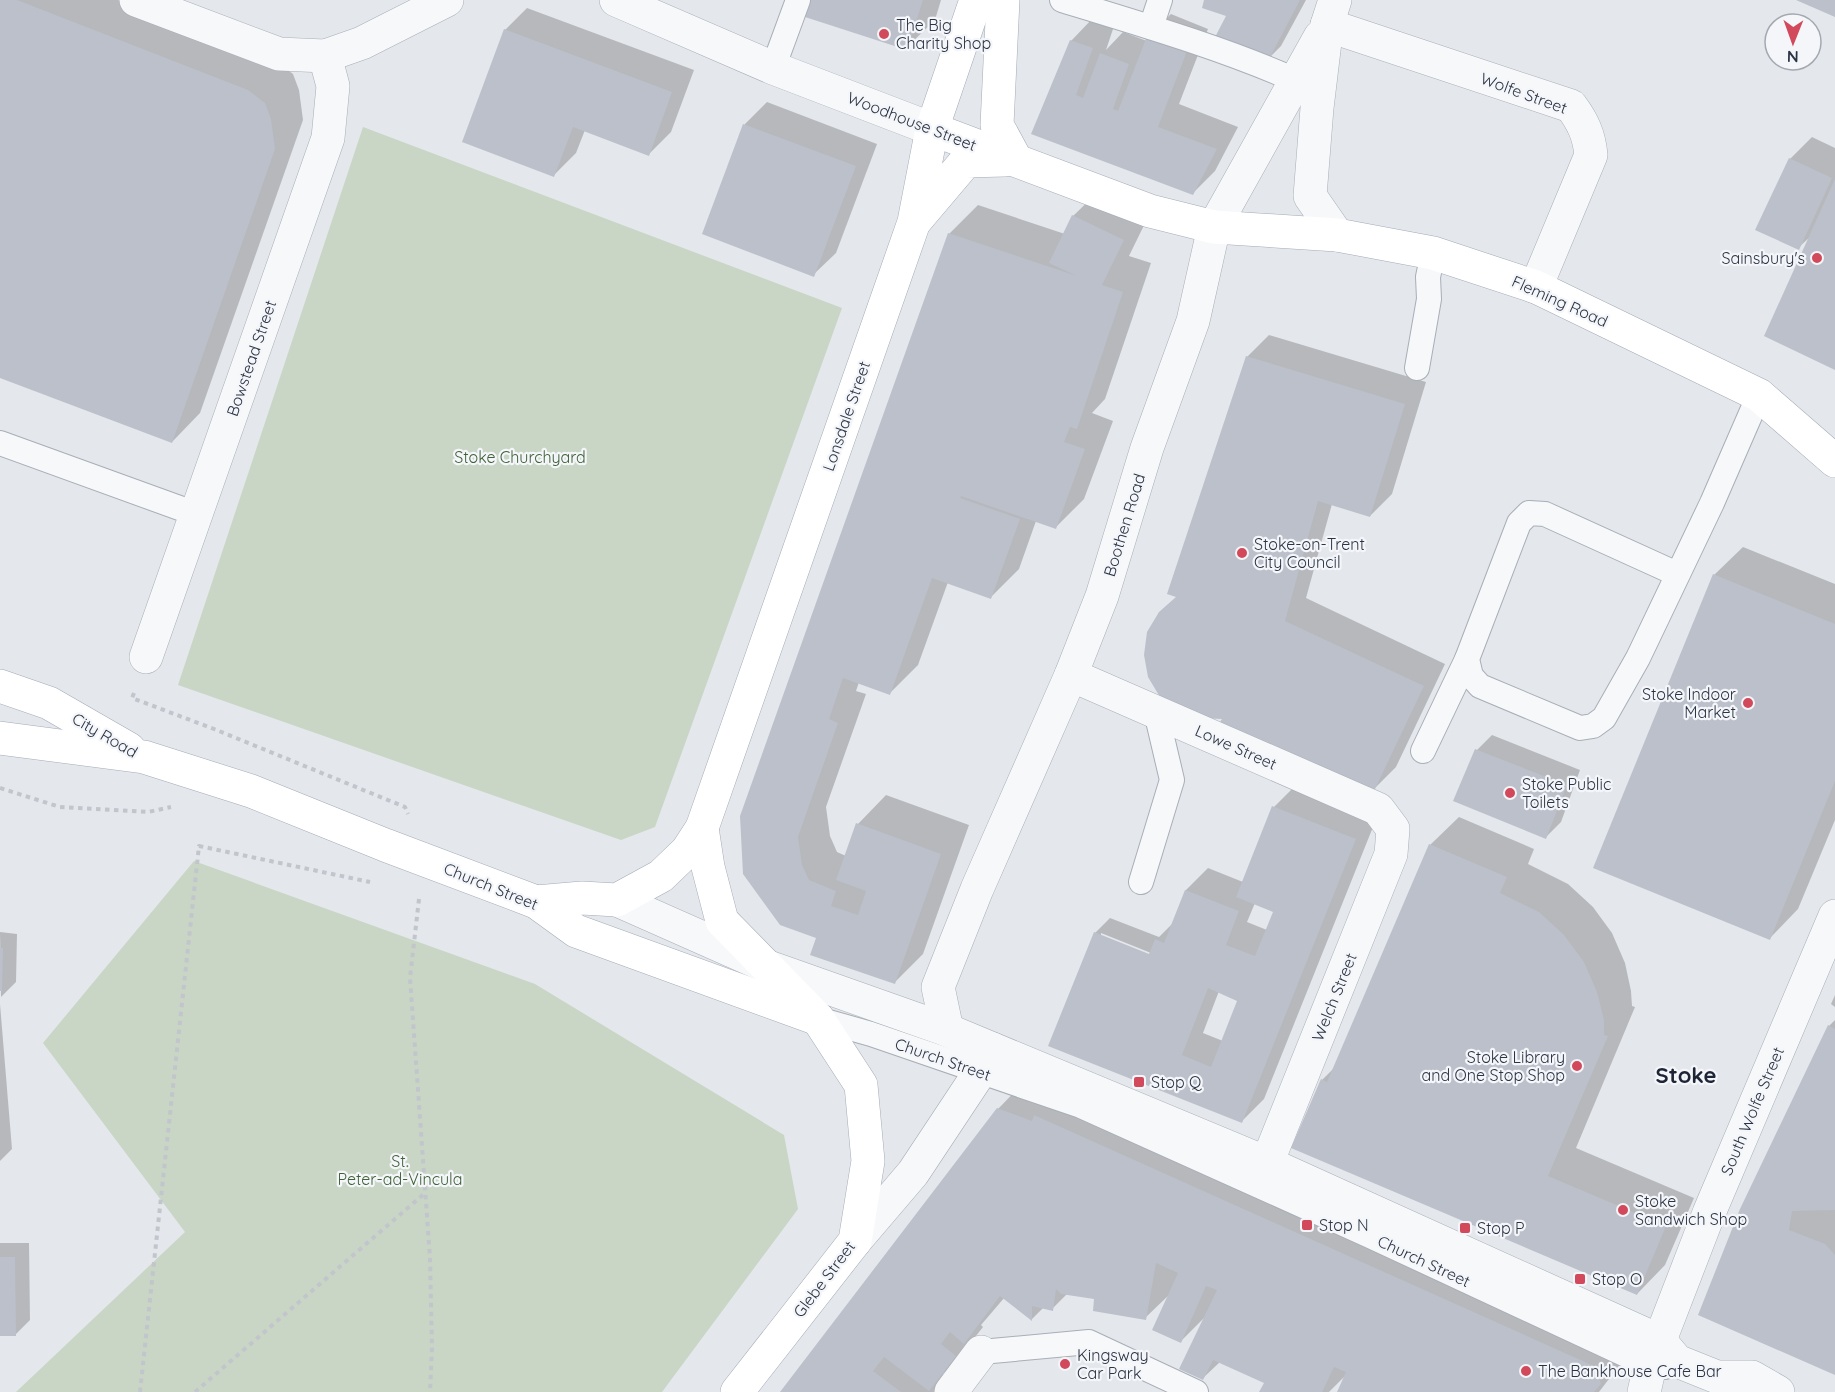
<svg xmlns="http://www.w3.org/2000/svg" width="1835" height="1392" font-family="Quicksand,sans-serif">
<rect width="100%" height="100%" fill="#e4e7ec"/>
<!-- green -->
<g fill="#c9d6c5">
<polygon points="363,127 842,308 655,827 621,840 178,685"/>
<polygon points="194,861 535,984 784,1135 798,1209 662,1392 16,1392 185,1232 43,1043"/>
</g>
<!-- shadow -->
<g fill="#0003" fill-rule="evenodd">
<polygon points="0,0 118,0 277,62 293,74 299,90 303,120 200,413 172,442 0,376"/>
<polygon points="812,0 941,0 935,20 906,48"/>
<polygon points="1206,0 1306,0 1281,46 1266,61 1228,15"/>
<polygon points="527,8 694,70 671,132 649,154 585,130 576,153 554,175 505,30"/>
<polygon points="1171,14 1208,29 1179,104 1238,127 1215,171 1193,193 1033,133 1071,41 1093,18 1114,26 1106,50 1123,32 1147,41 1148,36"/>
<polygon points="767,102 877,144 836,253 813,275 704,234 745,124"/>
<polygon points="1812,137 1835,148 1835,368 1811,236 1798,248 1790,159"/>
<polygon points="1102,188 1151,211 1129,256 1151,263 1105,399 1092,413 1113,421 1084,499 1056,527 1036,521 1019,569 991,597 948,582 918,665 890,693 859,682 856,691 866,694 826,807 830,836 837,852 846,856 858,824 886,795 969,825 923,954 894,983 818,937 744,874 949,234 978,205 1065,234 1073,216"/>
<polygon points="1269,335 1426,382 1392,494 1370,516 1332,504 1306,598 1445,664 1396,767 1374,789 1224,717 1178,596 1247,357"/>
<polygon points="1743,547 1835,584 1835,820 1798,909 1770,938 1714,575"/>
<polygon points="1492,735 1580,770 1561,822 1546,837 1477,750"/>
<path d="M1296,785L1377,817L1264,1099L1242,1121L1050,1045L1095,933L1110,918L1159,937L1173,923L1186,890L1208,868L1243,882L1274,807ZM1255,903L1275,911L1267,930L1247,922ZM1101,933L1156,955L1155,958L1101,936ZM1219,991L1239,1000L1223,1041L1203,1033Z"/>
<polygon points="1459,817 1534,849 1528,864 1568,884 1593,907 1612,933 1625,963 1631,991 1632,1006 1635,1007 1576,1148 1694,1198 1665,1265 1637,1294 1322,1080 1336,1066 1430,845"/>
<polygon points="0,932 17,934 16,982 1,997"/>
<polygon points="1835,995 1835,1007 1831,1004"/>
<polygon points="0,1004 12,1149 0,1161"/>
<polygon points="1835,1020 1835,1373 1741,1210 1829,1026"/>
<polygon points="1026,1080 1628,1354 1599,1392 1339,1392 1347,1374 1329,1392 1261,1392 1266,1382 1220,1362 1203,1378 1205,1317 1180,1342 1170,1294 1145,1318 1096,1298 1068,1293 1052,1309 1044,1307 1032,1319 1005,1297 981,1325 983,1327 957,1360 943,1374 947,1377 935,1392 781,1392 998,1109"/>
<polygon points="0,1243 29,1243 30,1320 15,1335 0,1335"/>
</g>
<!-- building -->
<g fill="#bbc0ca" fill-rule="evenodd">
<polygon points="0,0 17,0 248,90 265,103 271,119 275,149 172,443 0,378"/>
<polygon points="810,0 923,0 907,50 805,17"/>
<polygon points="1204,0 1300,0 1267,63 1212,43 1226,16 1202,8"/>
<polygon points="1796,0 1835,0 1835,17"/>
<polygon points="504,29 672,92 649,156 573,127 554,177 462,142"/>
<polygon points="1147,36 1187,51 1158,127 1217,149 1193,195 1031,134 1070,40 1093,48 1076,95 1083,98 1100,53 1129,64 1113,109 1118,111"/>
<polygon points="743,124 856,166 814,277 702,234"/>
<polygon points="1789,158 1832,178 1799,250 1755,230"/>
<polygon points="1835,179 1835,370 1764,336"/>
<polygon points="1072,215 1124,240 1102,285 1123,292 1077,429 1070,427 1064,442 1085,449 1056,529 961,496 960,498 1020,519 991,599 932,578 890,695 843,678 829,719 838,723 798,837 802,865 809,880 836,891 831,906 858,915 866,891 836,880 856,823 941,854 895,984 810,955 816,938 780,925 743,874 740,816 948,233 1077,276 1049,263"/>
<polygon points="1246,356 1405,404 1370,517 1318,501 1285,621 1424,686 1374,791 1219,724 1222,719 1199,718 1160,697 1148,677 1144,655 1147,632 1159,612 1176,597 1167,594"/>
<polygon points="1713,574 1835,624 1835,781 1770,940 1593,868"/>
<polygon points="1475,749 1567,785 1546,839 1453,801"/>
<path d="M1272,806L1356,839L1242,1123L1048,1046L1094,932L1149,954L1155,939L1164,943L1185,890L1239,911L1226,945L1255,956L1273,912L1236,897ZM1208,988L1237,1001L1211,1067L1182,1055Z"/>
<polygon points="1429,844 1507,877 1500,893 1539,912 1564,935 1584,962 1597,992 1604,1020 1604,1035 1608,1036 1548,1176 1666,1226 1637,1295 1291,1148 1321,1079 1327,1082"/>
<polygon points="0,948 3,948 2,991 0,991"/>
<polygon points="1828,1025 1835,1029 1835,1210 1792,1211 1789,1230 1825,1244 1835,1255 1835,1375 1698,1315 1740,1209"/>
<polygon points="997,1108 1032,1121 1034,1115 1596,1367 1601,1384 1594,1392 1337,1392 1346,1372 1334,1367 1322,1392 1259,1392 1264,1383 1213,1360 1203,1380 1179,1369 1217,1290 1206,1286 1181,1343 1152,1330 1178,1273 1156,1263 1146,1320 1093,1311 1094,1299 1061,1294 1056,1289 1053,1311 1032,1306 1032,1321 1000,1296 964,1344 950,1332 941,1344 956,1356 929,1391 884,1357 873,1371 901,1392 780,1392"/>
<polygon points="0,1257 15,1257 16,1336 0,1336"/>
</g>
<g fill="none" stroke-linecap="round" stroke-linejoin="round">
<defs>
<g id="service">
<path d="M1062,0C1140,24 1220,47 1295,80"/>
<polyline points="1151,27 1160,0"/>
<polyline points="773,68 798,0"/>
<polyline points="1417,368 1429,299 1428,277 1433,253"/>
<polyline points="0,443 196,514"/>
<polyline points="1677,574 1545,514 1529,513 1519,523 1467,659 1471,676 1480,686 1580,728 1593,726 1604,718 1638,658 1712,503 1759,395"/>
<polyline points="1423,751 1467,659"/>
<polyline points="1141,882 1172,780 1156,712"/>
<polyline points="818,1019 871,1034 1081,1106 1368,1235 1650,1366 1665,1367"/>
<polyline points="981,1352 1089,1342 1196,1392"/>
</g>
<g id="minor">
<polyline points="136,0 279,54 325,56 362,43 447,0"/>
<polyline points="616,0 773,68 932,129"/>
<path d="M1327,25L1571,106C1583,122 1589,135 1591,155L1536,287"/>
<polyline points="146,657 328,138 333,86 325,56"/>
<polyline points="1071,675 1378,809 1393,829 1391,854 1267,1163"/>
<polyline points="617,900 766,966 947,1030 1267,1163 1660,1341 1677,1361 1717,1377 1752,1377 1778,1392"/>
<polyline points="947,1030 938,987 977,889 1071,675 1102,596 1147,448 1193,321 1214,227"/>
<polyline points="855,1241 913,1173 980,1072 992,1049"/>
<polyline points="951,1392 981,1352"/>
<polyline points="1644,1392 1650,1366 1709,1213 1835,916"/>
</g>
<g id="tertiary">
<polyline points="1335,0 1327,25 1317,108 1310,196 1337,235"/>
<polyline points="1214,227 1320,37"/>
</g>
<g id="primary">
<polyline points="1003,0 997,125 1016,160"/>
<polyline points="932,129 1150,211 1214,227 1337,235 1433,253 1536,287 1759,395 1835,461"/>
<polyline points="916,220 966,161 1005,160"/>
<polyline points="0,686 49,703 129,749"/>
<polyline points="0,738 144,757 251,791 385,845 536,902 576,931 818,1019"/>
<polyline points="702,828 708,867 722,921 818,1019 861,1085 868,1161 855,1241 737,1392"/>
<polyline points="536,902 582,898 617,900 661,876 687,851 702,828 914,222 932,129 976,0"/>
</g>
</defs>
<!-- service casing -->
<use href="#service" stroke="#a9aeb7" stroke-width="26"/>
<!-- minor casing -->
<use href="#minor" stroke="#a9aeb7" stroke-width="34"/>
<!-- tertiary casing -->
<use href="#tertiary" stroke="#a9aeb7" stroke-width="34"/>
<!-- primary casing -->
<use href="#primary" stroke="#a3abb8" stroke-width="34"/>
<!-- path -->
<g stroke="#c2c5cb" stroke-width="4" stroke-dasharray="4.5 4.5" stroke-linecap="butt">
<polyline points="134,693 132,698 214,729 405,807 408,814"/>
<polyline points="0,788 60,807 148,812 171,807"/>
<polyline points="419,899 410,978 430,1258 432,1347 430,1392"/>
<polyline points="140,1392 199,846 370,882"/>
<polyline points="195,1392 425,1193"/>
</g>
<!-- service -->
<use href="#service" stroke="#f7f8fa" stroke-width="24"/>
<!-- minor -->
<use href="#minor" stroke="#f7f8fa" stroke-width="33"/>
<!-- tertiary -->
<use href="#tertiary" stroke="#f7f8fa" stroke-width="33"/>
<!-- primary -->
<use href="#primary" stroke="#fff" stroke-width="33"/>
</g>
<!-- markers -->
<g fill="#d1495b" stroke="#f4f6f9" stroke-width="2">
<circle cx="884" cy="34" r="6"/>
<circle cx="1817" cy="258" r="6"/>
<circle cx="1242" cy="553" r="6"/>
<circle cx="1748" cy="703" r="6"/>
<circle cx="1510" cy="793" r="6"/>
<circle cx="1577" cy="1066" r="6"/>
<rect x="1133" y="1076" width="12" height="12" rx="3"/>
<circle cx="1623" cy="1210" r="6"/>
<rect x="1301" y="1219" width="12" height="12" rx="3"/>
<rect x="1459" y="1222" width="12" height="12" rx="3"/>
<rect x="1574" y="1273" width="12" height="12" rx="3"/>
<circle cx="1065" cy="1364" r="6"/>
<circle cx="1526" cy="1371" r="6"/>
</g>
<g text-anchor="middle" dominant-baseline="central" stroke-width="4.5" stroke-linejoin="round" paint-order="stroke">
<!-- poi labels -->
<g font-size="16" fill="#2b3445" stroke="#f4f6f9" text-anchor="start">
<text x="896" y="25">The Big<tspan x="896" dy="18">Charity Shop</tspan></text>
<text x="1805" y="258" text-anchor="end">Sainsbury's</text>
<text x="1254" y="544">Stoke-on-Trent<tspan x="1254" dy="18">City Council</tspan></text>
<text x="1736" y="694" text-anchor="end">Stoke Indoor<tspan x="1736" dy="18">Market</tspan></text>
<text x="1522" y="784">Stoke Public<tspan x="1522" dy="18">Toilets</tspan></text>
<text x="1565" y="1057" text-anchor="end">Stoke Library<tspan x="1565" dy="18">and One Stop Shop</tspan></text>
<text x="1151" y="1082">Stop Q</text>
<text x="1635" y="1201">Stoke<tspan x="1635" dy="18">Sandwich Shop</tspan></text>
<text x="1319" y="1225">Stop N</text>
<text x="1477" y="1228">Stop P</text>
<text x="1592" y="1279">Stop O</text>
<text x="1077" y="1355">Kingsway<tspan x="1077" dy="18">Car Park</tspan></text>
<text x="1538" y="1371">The Bankhouse Cafe Bar</text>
</g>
<!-- street labels -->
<g font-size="16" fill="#2b3445" stroke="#f4f6f9">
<text transform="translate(1524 93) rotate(20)">Wolfe Street</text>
<text transform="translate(912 121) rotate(21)">Woodhouse Street</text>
<text transform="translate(1560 301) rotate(24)">Fleming Road</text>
<text transform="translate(251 358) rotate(-71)">Bowstead Street</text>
<text transform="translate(846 416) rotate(-71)">Lonsdale Street</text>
<text transform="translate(1124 525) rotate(-73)">Boothen Road</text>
<text transform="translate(105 735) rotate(30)">City Road</text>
<text transform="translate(1236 747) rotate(24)">Lowe Street</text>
<text transform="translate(491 886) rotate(22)">Church Street</text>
<text transform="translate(1334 997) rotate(-68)">Welch Street</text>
<text transform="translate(943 1059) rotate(19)">Church Street</text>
<text transform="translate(1752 1111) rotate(-67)">South Wolfe Street</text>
<text transform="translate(1424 1261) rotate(25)">Church Street</text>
<text transform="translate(824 1279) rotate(-53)">Glebe Street</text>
</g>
<!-- park labels -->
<g font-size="16" fill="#3f6138" stroke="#f4f6f9">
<text x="520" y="457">Stoke Churchyard</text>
<text x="400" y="1161">St.<tspan x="400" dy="18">Peter-ad-Vincula</tspan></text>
</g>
<!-- district labels -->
<g font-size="22" font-weight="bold" fill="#1d2536" stroke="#f4f6f9">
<text x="1686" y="1075">Stoke</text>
</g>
</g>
<!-- north arrow -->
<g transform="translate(1793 42) rotate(181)"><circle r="28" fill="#f4f6f9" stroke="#a4a8b1" stroke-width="1.5"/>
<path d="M0-4.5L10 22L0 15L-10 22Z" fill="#d1495b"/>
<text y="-9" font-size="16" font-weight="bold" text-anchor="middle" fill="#2b3445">N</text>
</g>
</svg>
